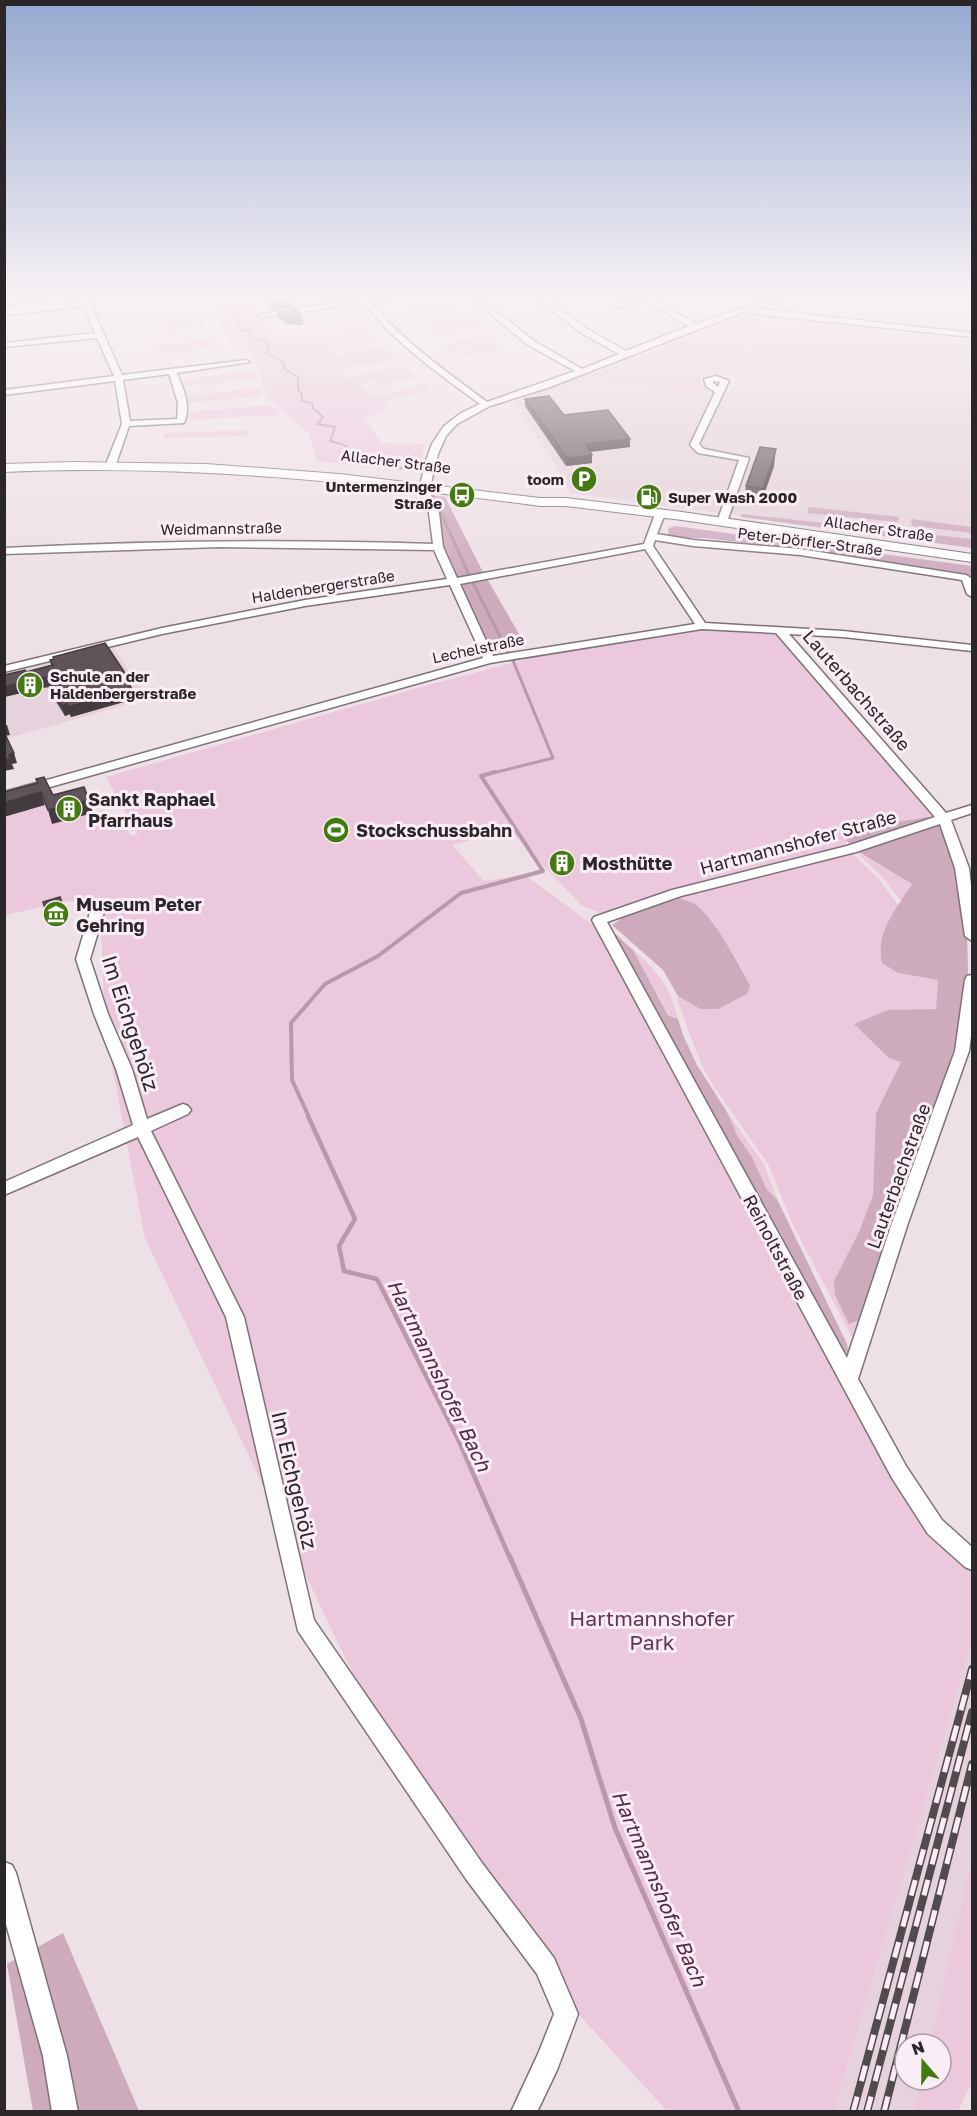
<svg xmlns="http://www.w3.org/2000/svg" width="977" height="2116" font-family="'Golos Text',sans-serif">
<rect width="100%" height="100%" fill="#eee0e7"/>
<!-- built -->
<g fill="#e6d2dc">
<polygon points="817,294 864,294 862,300 850,299 848,306 793,301"/>
<polygon points="761,317 972,340 972,547 570,493 553,461 512,402 580,376 729,394"/>
<polygon points="112,645 147,699 5,739 5,674"/>
<polygon points="972,1642 972,1858 930,2044 905,2044 905,2080 921,2080 914,2111 834,2112"/>
</g>
<!-- green -->
<g fill="#ebc8db">
<path d="M217,294H247L255,315L278,337L317,332L320,336L362,329L376,341L333,350L336,356L381,347L395,359L342,370L347,378L403,366L416,377L381,385L376,381L358,385L374,397L424,384L431,390L382,402L390,408L364,419L382,443L425,444L419,465L402,471L317,461L309,434L268,398L252,353L244,345H233C221,325 212,319 217,294Z"/>
<polygon points="442,300 449,302 457,309 416,316 404,307"/>
<polygon points="347,312 355,321 312,326 304,317"/>
<polygon points="749,313 762,315 736,377 703,373 699,381 711,392 585,377"/>
<polygon points="471,315 485,327 433,335 419,325"/>
<polygon points="197,319 206,322 202,325 154,332 152,329 156,328 154,324"/>
<polygon points="483,335 503,347 466,356 464,354 468,351 462,349 444,351 438,346"/>
<polygon points="215,338 220,346 156,355 151,347"/>
<polygon points="254,370 257,379 184,386 182,380"/>
<polygon points="260,388 262,396 188,403 185,395"/>
<polygon points="271,405 281,415 190,420 188,412"/>
<polygon points="248,430 247,436 164,438 164,433"/>
<path d="M135,462C228,464 319,471 412,482L330,473L134,464Z"/>
<path d="M710,629L779,635L935,815L932,820L847,840L845,846C765,872 682,884 603,914L582,906L510,830L452,845L484,881L525,875L600,930L930,1533L972,1567V1642L834,2111H667L543,1975L400,1773L145,1238L105,1029L100,899L64,902L5,915V817L46,805L93,813L104,810L111,821L122,818L130,835L138,836L106,777L428,685L539,656Z"/>
<path d="M850,851L879,879L898,905C886,923 877,942 882,963L898,973L938,980L936,1009L888,1010L901,1062L876,1113L873,1195L859,1232L850,1324L860,1320L854,1341L794,1227L768,1164L713,1085L701,1064L677,999L678,996L700,1009L750,986L736,957L696,905L677,897L779,872Z"/>
<polygon points="855,851 912,884 901,901 883,878"/>
<path d="M633,950C659,973 669,985 678,1019L669,1015Z"/>
<polygon points="727,1112 764,1164 777,1199 767,1190 752,1157 738,1137"/>
<polygon points="972,1858 972,2082 958,2111 914,2112 921,2080 941,2080 941,2044 930,2044"/>
</g>
<!-- forest -->
<g fill="#ceaabd">
<polygon points="429,495 445,497 482,570 526,646 491,654 440,547"/>
<polygon points="809,507 899,517 898,522 807,513"/>
<polygon points="741,514 972,539 972,548 741,517"/>
<polygon points="911,519 972,527 972,533 912,526"/>
<polygon points="675,526 972,566 972,576 793,548 705,538 667,538 669,528"/>
<path d="M928,817L944,829L957,867L967,926L968,973L961,1025L935,1112L860,1320L849,1324L835,1295L834,1281L859,1232L873,1195L876,1113L901,1062L889,1058L854,1024L888,1010L936,1009L938,980L898,973L882,963C875,933 896,909 912,884L857,851L846,840L885,824Z"/>
<path d="M677,897C683,900 690,901 695,904C713,917 740,965 750,986L747,994L718,1009H700L678,996L663,970L612,925L634,910Z"/>
<polygon points="611,930 633,950 668,1015 678,1019 683,1035 697,1065 727,1112 738,1137 752,1157 767,1190 777,1199 847,1344 849,1355 840,1348"/>
<polygon points="63,1933 139,2111 33,2111 7,1964"/>
</g>
<g fill="none" stroke-linecap="round" stroke-linejoin="round">
<!-- stream-far4 -->
<g stroke="#ba97ab" stroke-width="2">
<polyline points="230,294 241,330 252,332 250,334 253,339 260,338 268,345 267,353 284,363 284,369 298,377 298,390 302,394 302,401 312,403 313,408 323,417 317,424 335,427 330,441 342,444 360,456 411,471"/>
<polyline points="433,496 437,505"/>
</g>
<!-- stream-far3 -->
<g stroke="#ba97ab" stroke-width="3">
<polyline points="437,504 469,575"/>
<polyline points="473,583 509,654"/>
<polyline points="489,774 553,758 512,658"/>
</g>
<!-- stream-far2 -->
<polyline stroke="#ba97ab" stroke-width="4" points="309,1117 292,1080 291,1023 325,984 378,956 461,893 543,871 481,776 495,772"/>
<!-- stream-far1 -->
<polyline stroke="#ba97ab" stroke-width="4.5" points="308,1116 355,1219 339,1246 344,1271 377,1279 458,1439 509,1556"/>
<!-- stream -->
<polyline stroke="#ba97ab" stroke-width="5" points="509,1555 581,1719 615,1828 739,2112"/>
<defs>
<g id="minor">
<path d="M78,294H86L122,375L246,360L250,362L177,373C183,389 192,406 184,423L129,426L116,464L108,466L106,464L122,424L115,381L4,395V390L114,376L97,338L4,347V343L95,333L83,306L10,315L4,309L8,306L46,301L51,305L81,301ZM43,306H44L12,310ZM169,374L178,403L177,419L130,421L123,380Z"/>
<path d="M357,294H365L368,298L412,294L371,302C403,342 446,371 487,402L575,371L528,345L466,294H475L534,341L582,369L619,354L583,334L530,294H539L589,330L626,351L689,326L647,302L620,307L601,301L591,294C604,294 612,303 625,302C639,302 650,294 664,294L654,299L696,324L783,294H795L754,308L972,333V337L763,315L746,311L550,387L490,406L457,424L446,436L438,454L429,491L439,513L443,547L457,578L644,544L655,514L660,511L665,514L657,534L693,540L800,549L966,575L971,578L972,597L967,594L962,580L800,555L693,546L655,540L653,546L705,623L843,631L972,645V651L843,637L789,634L946,813L972,805V813L951,820L969,868L972,894V941L965,936L955,868L940,824L856,852L681,896L607,922L847,1358L892,1223L955,1051L965,980L967,976L972,975V1029L969,1051L908,1223L858,1379L906,1466L942,1520L972,1547V1570L965,1567L928,1534L892,1478L592,920L594,917L672,890L847,846L935,817L776,633L702,629L490,663L4,800V792L483,658L450,585L305,606L162,634L4,672V666L162,628L305,600L447,579L434,550L221,547L4,554V548C147,541 290,539 433,544L429,513L419,491L425,463L432,444L444,426L461,413L480,404C438,373 396,344 364,303L261,317L257,315L361,299ZM645,549L695,624L493,656L460,584Z"/>
<path d="M716,376L729,381L699,444L704,449L749,458L727,522L722,525L717,522L739,460L698,453L690,445L715,392L706,386L704,379ZM713,381L720,382L718,387L713,383Z"/>
<polygon points="98,904 105,909 90,959 108,1014 132,1069 147,1119 183,1104 188,1106 191,1110 188,1114 151,1131 244,1317 314,1620 482,1863 554,1958 578,2014 557,2070 537,2112 511,2112 538,2054 554,2014 537,1974 466,1879 298,1631 226,1317 138,1137 4,1195 4,1182 133,1125 116,1069 94,1014 76,959 91,909"/>
<polygon points="4,1862 12,1865 16,1873 67,2056 78,2112 52,2112 43,2056 4,1917"/>
</g>
<path id="major" d="M72,462L206,464L339,474L540,498H566L682,512L972,554V562L682,520L566,506H540C360,482 187,464 4,472V464Z"/>
</defs>
<!-- minor casing -->
<use href="#minor" stroke="#7e7279" stroke-width="3"/>
<!-- major casing -->
<use href="#major" stroke="#7e7279" stroke-width="2"/>
<!-- minor -->
<use href="#minor" fill="#fff" fill-rule="evenodd"/>
<!-- major -->
<use href="#major" fill="#fff" fill-rule="evenodd"/>
<defs>
<g id="rail">
<polyline points="853,2112 972,1669"/>
<polyline points="867,2112 972,1712"/>
<polyline points="884,2112 972,1764"/>
</g>
</defs>
<!-- rail casing -->
<use href="#rail" stroke="#514a4e" stroke-width="8"/>
<!-- rail -->
<use href="#rail" stroke="#fbedf5" stroke-width="5" stroke-dasharray="16" stroke-linecap="butt"/>
</g>
<!-- wall -->
<g fill="#53484d">
<polygon points="261,294 283,294 292,307 273,310"/>
<polygon points="277,312 303,320 303,325 286,324 278,317"/>
<polygon points="525,399 564,415 630,447 590,452 592,455 592,463 566,466 525,406"/>
<polygon points="774,466 760,506 743,504 746,486"/>
<polygon points="50,660 132,689 134,699 71,717 70,714 65,716 47,687 4,697 4,675 26,672 51,665"/>
</g>
<!-- shaded-wall -->
<g fill="#433b3f">
<polygon points="291,305 292,307 273,310 272,308"/>
<polygon points="630,439 630,447 584,452 585,444"/>
<polygon points="776,449 774,466 760,506 763,489"/>
<polygon points="592,455 592,463 566,466 567,458"/>
<polygon points="45,677 47,687 4,697 4,687"/>
<polygon points="129,679 134,699 71,717 68,707"/>
<polygon points="67,704 70,714 65,716 62,706"/>
<polygon points="7,725 10,735 5,736 4,726"/>
<polygon points="14,753 17,763 12,764 14,769 4,771 4,760 9,755"/>
<polygon points="41,792 45,805 4,817 4,803"/>
<polygon points="89,800 93,813 52,824 48,810"/>
<polygon points="65,913 67,920 51,925 48,918"/>
</g>
<!-- building -->
<g fill="#60545a" stroke="#433b3f" stroke-width="1.5">
<polygon points="262,294 283,294 291,305 272,308"/>
<polygon points="296,309 303,320 285,319 277,312"/>
<polygon points="549,396 564,415 608,410 630,439 585,444 592,455 567,458 525,399"/>
<polygon points="760,447 776,449 763,489 746,486"/>
<polygon points="105,643 129,679 126,680 132,689 68,707 67,704 62,706 45,677 4,687 4,675 25,670 26,672 53,665 50,660 54,659 53,657"/>
<polygon points="4,732 14,753 9,755 11,759 4,760"/>
<polygon points="44,777 53,795 84,787 89,800 48,810 41,792 4,803 4,792 38,783 36,779"/>
<polygon points="60,897 65,913 48,918 43,902"/>
</g>
<!-- sky -->
<linearGradient id="sky" x2="0" y2="1"><stop stop-color="#95a8d0"/><stop offset="0.5" stop-color="#f7f1f4"/><stop offset="1" stop-color="#f7f1f4" stop-opacity="0"/></linearGradient>
<rect width="977" height="590" fill="url(#sky)"/>
<!-- icons -->
<defs>
<symbol id="parking-disc" viewBox="-11 -11 22 22"><circle r="9.5" fill="#447b10" stroke="#fbedf5"/><path d="M-3.5-5.5H1a3.5 3.5 0 0 1 0 7H-1V5.5H-3.5ZM-1-3.4V-.6H.8a1.4 1.4 0 0 0 0-2.8Z" fill="#fff"/></symbol>
<symbol id="bus-disc" viewBox="-11 -11 22 22"><circle r="9.5" fill="#447b10" stroke="#fbedf5"/><path d="M-5-6H5V4H4V6H2V4H-2V6H-4V4H-5ZM-3.5-4V0h7V-4ZM-3.5 1.2v1.5H-2V1.2ZM2 1.2v1.5H3.5V1.2Z" fill="#fff"/></symbol>
<symbol id="fuel-disc" viewBox="-11 -11 22 22"><circle r="9.5" fill="#447b10" stroke="#fbedf5"/><path d="M-5.5-6h7V0h2V4h1.3V-2.5L3-4.5l.8-.8L6-3V5H2.5V1h-1V6h-7ZM-4.2-4.7v3.2H.2V-4.7Z" fill="#fff"/></symbol>
<symbol id="building-disc" viewBox="-11 -11 22 22"><circle r="9.5" fill="#447b10" stroke="#fbedf5"/><path d="M-4-6H4V6H1V3H-1V6H-4ZM-2.5-4.3h1.7v1.8h-1.7ZM.8-4.3h1.7v1.8H.8ZM-2.5-1h1.7V.8h-1.7ZM.8-1h1.7V.8H.8Z" fill="#fff"/></symbol>
<symbol id="stadium-disc" viewBox="-11 -11 22 22"><circle r="9.5" fill="#447b10" stroke="#fbedf5"/><path d="M0-5a6.5 5 0 1 0 0 10a6.5 5 0 1 0 0-10ZM-3.5-1.8h7v3.6h-7Z" fill="#fff"/></symbol>
<symbol id="museum-disc" viewBox="-11 -11 22 22"><circle r="9.5" fill="#447b10" stroke="#fbedf5"/><path d="M0-6L6-3V-2H-6V-3ZM-5-1h2V3h-2ZM-1-1h2V3h-2ZM3-1h2V3H3ZM-6 4H6V6H-6Z" fill="#fff"/></symbol>
</defs>
<g fill-rule="evenodd">
<use href="#parking-disc" x="569" y="464" width="30" height="30"/>
<use href="#bus-disc" x="447" y="480" width="30" height="30"/>
<use href="#fuel-disc" x="634" y="482" width="30" height="30"/>
<use href="#building-disc" x="15" y="670" width="30" height="30"/>
<use href="#building-disc" x="54" y="794" width="30" height="30"/>
<use href="#stadium-disc" x="321" y="815" width="30" height="30"/>
<use href="#building-disc" x="547" y="848" width="30" height="30"/>
<use href="#museum-disc" x="41" y="899" width="30" height="30"/>
</g>
<g text-anchor="middle" dominant-baseline="central" stroke-width="6" stroke-linejoin="round" paint-order="stroke">
<!-- far-street labels -->
<g font-size="15" fill="#2b2629" stroke="#fbedf5">
<text transform="translate(396 461) rotate(7)">Allacher Straße</text>
<text transform="translate(221 528) rotate(-1)">Weidmannstraße</text>
<text transform="translate(879 528) rotate(8)">Allacher Straße</text>
<text transform="translate(810 541) rotate(7)">Peter-Dörfler-Straße</text>
<text transform="translate(323 586) rotate(-9)">Haldenbergerstraße</text>
<text transform="translate(478 648) rotate(-12)">Lechelstraße</text>
</g>
<!-- far-poi labels -->
<g font-size="15" font-weight="bold" fill="#2b2629" stroke="#fbedf5" text-anchor="end">
<text x="564" y="479">toom</text>
<text x="442" y="486">Untermenzinger<tspan x="442" dy="17">Straße</tspan></text>
<text x="668" y="497" text-anchor="start">Super Wash 2000</text>
<text x="50" y="676" text-anchor="start">Schule an der<tspan x="50" dy="17">Haldenbergerstraße</tspan></text>
</g>
<!-- street labels -->
<g font-size="18" fill="#2b2629" stroke="#fbedf5">
<text transform="translate(857 690) rotate(49)">Lauterbachstraße</text>
<text transform="translate(798 842) rotate(-15)">Hartmannshofer Straße</text>
<text transform="translate(898 1176) rotate(-70)">Lauterbachstraße</text>
<text transform="translate(776 1247) rotate(62)">Reinoltstraße</text>
</g>
<!-- poi labels -->
<g font-size="18" font-weight="bold" fill="#2b2629" stroke="#fbedf5" text-anchor="start">
<text x="88" y="799">Sankt Raphael<tspan x="88" dy="21">Pfarrhaus</tspan></text>
<text x="356" y="830">Stockschussbahn</text>
<text x="582" y="863">Mosthütte</text>
<text x="76" y="904">Museum Peter<tspan x="76" dy="21">Gehring</tspan></text>
</g>
<!-- water labels -->
<g font-size="20" font-style="italic" fill="#562844" stroke="#fbedf5">
<text transform="translate(440 1375) rotate(64)">Hartmannshofer Bach</text>
<text transform="translate(660 1888) rotate(67)">Hartmannshofer Bach</text>
</g>
<!-- near-street labels -->
<g font-size="21" fill="#2b2629" stroke="#fbedf5">
<text transform="translate(131 1023) rotate(72)">Im Eichgehölz</text>
<text transform="translate(295 1480) rotate(77)">Im Eichgehölz</text>
</g>
<!-- near-park labels -->
<g font-size="21" fill="#653552" stroke="#fbedf5">
<text x="652" y="1618">Hartmannshofer<tspan x="652" dy="24">Park</tspan></text>
</g>
</g>
<!-- border -->
<rect width="977" height="2116" fill="none" stroke="#2b2629" stroke-width="12"/>
<!-- north arrow -->
<g transform="translate(923 2062) rotate(340)"><circle r="28" fill="#fbedf5" stroke="#a89da3" stroke-width="1.5"/>
<path d="M0-4.5L10 22L0 15L-10 22Z" fill="#447b10"/>
<text y="-9" font-size="16" font-weight="bold" text-anchor="middle" fill="#2b2629">N</text>
</g>
</svg>
